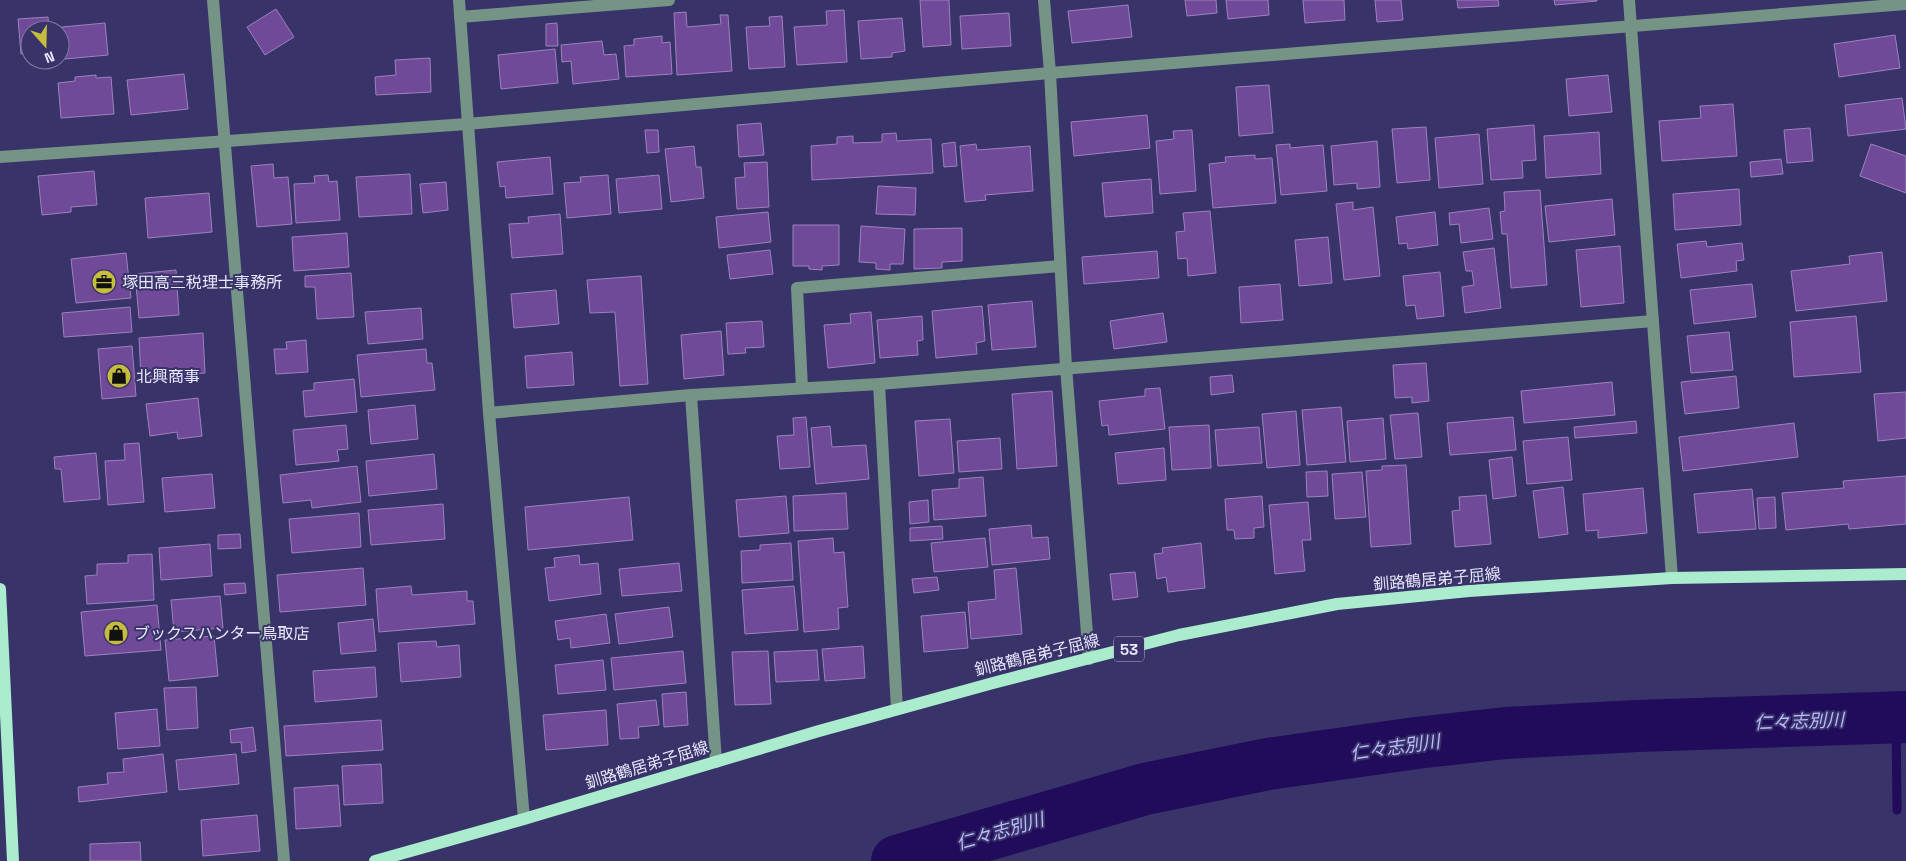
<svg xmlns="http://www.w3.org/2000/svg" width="1906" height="861" font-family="'Space Grotesk','Noto Sans JP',sans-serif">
<rect width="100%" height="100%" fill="#383369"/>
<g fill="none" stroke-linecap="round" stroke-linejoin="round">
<!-- stream -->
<polyline stroke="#210b5b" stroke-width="9" points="1896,717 1897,810"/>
<!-- river -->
<polyline stroke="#210b5b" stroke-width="52" points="897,861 1145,789 1268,764 1416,743 1506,733 1637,726 1906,717"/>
</g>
<!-- building -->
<g fill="#704999" stroke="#9d82bd">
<polygon points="920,0 949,0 951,45 923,47"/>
<polygon points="1185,0 1216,0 1217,13 1187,16"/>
<polygon points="1226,0 1268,0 1269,15 1228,19"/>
<polygon points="1303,0 1344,0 1345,20 1305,23"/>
<polygon points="1375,0 1401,0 1403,20 1377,22"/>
<polygon points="1457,0 1498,0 1499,6 1458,8"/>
<polygon points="1554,0 1597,0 1597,1 1555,5"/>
<polygon points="1128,5 1132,37 1072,43 1068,11"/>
<polygon points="276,9 294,37 265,55 247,27"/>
<polygon points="844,10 847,62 797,65 794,27 827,25 826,11"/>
<polygon points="686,12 687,27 721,24 720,15 728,15 732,71 677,75 674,13"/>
<polygon points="1009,13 1011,46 962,49 960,16"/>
<polygon points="782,16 785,67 749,69 746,27 770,26 769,17"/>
<polygon points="48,17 49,30 30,30 30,53 21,54 18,19"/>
<polygon points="902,18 905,51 892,53 892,57 861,59 858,21"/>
<polygon points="105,23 108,55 65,59 62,27"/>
<polygon points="557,23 558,46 546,46 546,24"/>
<polygon points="1895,35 1900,68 1839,77 1834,44"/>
<polygon points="662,36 662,43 670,42 672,74 626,77 624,46 634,45 634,39"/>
<polygon points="602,41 604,55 616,54 619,79 573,84 571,61 562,62 561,45"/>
<polygon points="555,49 558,83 501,89 498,55"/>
<polygon points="430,58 431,92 376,95 375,77 396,75 395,60"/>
<polygon points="184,74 188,109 131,115 127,80"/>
<polygon points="96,75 96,78 111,77 114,114 61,118 58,83 75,81 75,77"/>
<polygon points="1608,75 1612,112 1569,116 1566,79"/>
<polygon points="1269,85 1273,133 1239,136 1236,87"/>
<polygon points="1902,98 1906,129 1848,136 1845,105"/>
<polygon points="1733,104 1737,156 1662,161 1659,121 1701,118 1700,106"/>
<polygon points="1147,115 1150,148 1074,156 1071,122"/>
<polygon points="761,123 764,155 739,157 737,125"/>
<polygon points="1534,125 1536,160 1522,161 1523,178 1491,180 1487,129"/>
<polygon points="1426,127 1430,180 1397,183 1392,129"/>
<polygon points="1810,128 1813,161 1787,163 1784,130"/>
<polygon points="645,130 658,130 659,152 647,153"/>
<polygon points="1192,130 1196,191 1160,194 1156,141 1174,139 1173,131"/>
<polygon points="1599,132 1601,174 1546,178 1544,136"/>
<polygon points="896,133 897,141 931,139 933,173 812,180 811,146 837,144 837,137 853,136 853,143 882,142 882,134"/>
<polygon points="1479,134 1483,184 1439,188 1435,138"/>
<polygon points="1377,141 1380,187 1357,189 1357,183 1334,185 1331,146"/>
<polygon points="955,142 957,166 944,167 942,144"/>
<polygon points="976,144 977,150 1030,146 1033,191 985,195 986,200 965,202 960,146"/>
<polygon points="1290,144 1290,148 1323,145 1327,191 1281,195 1276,145"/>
<polygon points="1871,144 1906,156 1906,193 1860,176"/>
<polygon points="694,146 696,167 701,167 704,198 671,202 665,149"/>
<polygon points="1255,155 1255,159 1272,158 1276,203 1213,208 1209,164 1226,162 1225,157"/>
<polygon points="550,157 553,194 506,198 505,186 500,187 497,162"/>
<polygon points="1781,159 1783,174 1751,177 1750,162"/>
<polygon points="767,162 769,207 737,209 735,178 745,177 744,163"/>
<polygon points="273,164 274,178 288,177 292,224 257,227 251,166"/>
<polygon points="94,171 97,205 71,207 71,212 42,215 38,176"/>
<polygon points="410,174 412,214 359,217 356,177"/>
<polygon points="328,175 329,182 337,181 340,220 296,223 294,184 315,183 314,176"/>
<polygon points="608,175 611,214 567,218 564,183 581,182 580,177"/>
<polygon points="659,175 662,209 619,213 616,179"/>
<polygon points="1151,179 1153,213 1105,217 1102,183"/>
<polygon points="446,182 448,210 423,213 420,184"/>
<polygon points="878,186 916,188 915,215 876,214"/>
<polygon points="1739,189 1741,225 1675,230 1673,194"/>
<polygon points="1540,190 1547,285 1511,288 1507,234 1502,234 1500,212 1505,211 1504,192"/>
<polygon points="209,193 212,232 148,238 145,198"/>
<polygon points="1612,199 1615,235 1549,242 1545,206"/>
<polygon points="1353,202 1353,210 1373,207 1380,276 1344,280 1336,204"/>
<polygon points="1489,208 1493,239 1461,243 1459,224 1450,225 1449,213"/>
<polygon points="1210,211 1216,273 1188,276 1187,258 1178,259 1176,232 1185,231 1183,213"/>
<polygon points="768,212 771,242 719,248 716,217"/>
<polygon points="1435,212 1438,245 1408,249 1407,243 1399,244 1396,217"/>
<polygon points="560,214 563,254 512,258 509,224 529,223 528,217"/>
<polygon points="793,225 839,225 839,265 822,266 822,270 809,269 809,266 793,266"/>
<polygon points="861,226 905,229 903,264 890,264 890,270 876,269 876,263 859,262"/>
<polygon points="962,228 962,261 942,262 942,268 914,269 914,229"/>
<polygon points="347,233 349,267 294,271 292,237"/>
<polygon points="1328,237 1332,283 1299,286 1295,240"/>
<polygon points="1706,241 1707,247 1742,243 1744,260 1736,261 1737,271 1681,278 1677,244"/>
<polygon points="1620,246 1624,303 1581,307 1576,250"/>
<polygon points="1494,248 1501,308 1465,313 1462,287 1474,285 1472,271 1466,271 1463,252"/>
<polygon points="770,250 773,274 730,279 727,255"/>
<polygon points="1157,251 1159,278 1084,284 1082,257"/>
<polygon points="1882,252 1887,301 1796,311 1791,271 1850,264 1849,256"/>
<polygon points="126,253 131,298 76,303 71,259"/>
<polygon points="176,270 179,315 139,318 135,274"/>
<polygon points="1440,272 1444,316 1417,319 1415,305 1406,306 1403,276"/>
<polygon points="351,273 354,317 317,319 315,287 305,287 305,276"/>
<polygon points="641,276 648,384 620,386 615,312 590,313 587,280"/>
<polygon points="1280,284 1283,320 1241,323 1239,287"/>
<polygon points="1752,284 1756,317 1694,324 1690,290"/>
<polygon points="556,290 559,324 514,328 511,294"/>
<polygon points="1032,301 1036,347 992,350 988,305"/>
<polygon points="982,306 985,341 976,343 977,354 936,358 932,311"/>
<polygon points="130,307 132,332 64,337 62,313"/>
<polygon points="421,308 423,339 368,344 365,312"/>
<polygon points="871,312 875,363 828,368 824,325 851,323 850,314"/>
<polygon points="1163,313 1167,342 1114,349 1110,321"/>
<polygon points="922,316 923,340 917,341 918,355 880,358 877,320"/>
<polygon points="1856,316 1861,372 1794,377 1790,322"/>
<polygon points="762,321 764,347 745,348 746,353 728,354 726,323"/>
<polygon points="721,331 724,375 684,379 681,335"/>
<polygon points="1729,332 1733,370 1691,373 1687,336"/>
<polygon points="203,333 205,373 141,377 139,338"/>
<polygon points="306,340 308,372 276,374 274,349 287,349 286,342"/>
<polygon points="132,346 136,396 102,399 98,349"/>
<polygon points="426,349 427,363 432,363 435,390 361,397 357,355"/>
<polygon points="572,352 574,385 527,388 525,356"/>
<polygon points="1426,363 1429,401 1412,403 1412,397 1395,398 1393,365"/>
<polygon points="1232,375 1234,392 1211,395 1210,377"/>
<polygon points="1736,376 1739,408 1685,414 1681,382"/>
<polygon points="354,379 357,412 305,417 303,391 314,390 314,383"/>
<polygon points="1612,382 1615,415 1524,423 1521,391"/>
<polygon points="1160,388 1165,429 1109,435 1108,425 1102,426 1099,401 1145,396 1145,389"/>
<polygon points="1052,391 1057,466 1017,469 1012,394"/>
<polygon points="1906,392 1906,438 1878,441 1874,394"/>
<polygon points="198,398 202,436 178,439 177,432 150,436 146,404"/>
<polygon points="415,405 418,439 371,444 368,410"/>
<polygon points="1341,407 1346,462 1307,465 1302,410"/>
<polygon points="1296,411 1300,465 1267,468 1262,414"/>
<polygon points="1418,413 1422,457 1395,459 1390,415"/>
<polygon points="806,417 810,467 780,469 777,436 794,435 793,418"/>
<polygon points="1513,417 1516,450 1450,455 1447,423"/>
<polygon points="1383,418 1386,459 1350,462 1347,421"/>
<polygon points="950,419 954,473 919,476 915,421"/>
<polygon points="1636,421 1637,433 1575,438 1574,427"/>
<polygon points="1794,423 1798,457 1683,471 1679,437"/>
<polygon points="346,425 348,449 337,450 339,461 296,465 293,430"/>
<polygon points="1209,425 1211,468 1172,470 1169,427"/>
<polygon points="830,426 832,447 866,445 869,479 816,484 811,428"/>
<polygon points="1259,427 1262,463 1218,466 1215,430"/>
<polygon points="1568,437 1572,480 1527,484 1523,441"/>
<polygon points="1000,438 1002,469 959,472 957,441"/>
<polygon points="139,443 144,502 108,505 105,461 125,460 124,444"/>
<polygon points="1164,448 1166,480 1118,484 1115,453"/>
<polygon points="96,453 100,499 64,502 61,469 55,469 54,457"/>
<polygon points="434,454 437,489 369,496 366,461"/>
<polygon points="1512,457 1516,496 1493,499 1489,460"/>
<polygon points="1406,465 1411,544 1371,547 1366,471 1382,470 1382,466"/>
<polygon points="357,466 361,502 312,508 311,500 283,503 280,475"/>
<polygon points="1327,471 1328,496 1307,497 1306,472"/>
<polygon points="1362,472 1366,517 1335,519 1332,474"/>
<polygon points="212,474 215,508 165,512 162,478"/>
<polygon points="1906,476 1906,524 1849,529 1848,524 1786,530 1782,493 1844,488 1843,481"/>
<polygon points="983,477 986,516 934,520 932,490 959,488 959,479"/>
<polygon points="1563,487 1568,534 1539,538 1533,491"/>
<polygon points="1643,488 1647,533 1598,538 1598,530 1586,531 1583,494"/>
<polygon points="1752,489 1756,529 1698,533 1694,494"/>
<polygon points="846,493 848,529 794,531 793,496"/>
<polygon points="1486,495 1491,544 1455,547 1452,511 1460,510 1459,497"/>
<polygon points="786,496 789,533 739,537 736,500"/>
<polygon points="1262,496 1264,527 1254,528 1254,538 1235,539 1234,530 1227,530 1225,499"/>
<polygon points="629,497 633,540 528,550 525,507"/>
<polygon points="1775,497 1776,528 1759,529 1757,498"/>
<polygon points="928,500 929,522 910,524 909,502"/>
<polygon points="1308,502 1311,540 1302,540 1305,571 1275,574 1269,505"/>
<polygon points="443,504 445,539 371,545 368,510"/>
<polygon points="359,513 361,547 292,553 289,519"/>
<polygon points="1031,525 1032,538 1048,537 1050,559 992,565 989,529"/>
<polygon points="942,526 943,539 910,541 910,528"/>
<polygon points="240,534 241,548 218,549 218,535"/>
<polygon points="833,538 834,553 844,552 848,607 838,608 839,629 804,632 798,541"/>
<polygon points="985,538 988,567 934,572 931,543"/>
<polygon points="791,543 793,580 742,583 741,551 760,550 760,545"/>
<polygon points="1201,543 1205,588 1168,592 1166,577 1157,579 1154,554 1163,553 1162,548"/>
<polygon points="210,544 212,576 161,580 159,548"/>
<polygon points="152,554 154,600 87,604 85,576 97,575 97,564 128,563 128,555"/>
<polygon points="579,555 580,565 598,563 601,594 549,601 545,568 555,567 554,558"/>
<polygon points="679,563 682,591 622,596 619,569"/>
<polygon points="363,568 366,605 280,612 277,575"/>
<polygon points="1016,568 1022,634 971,639 968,602 996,599 994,570"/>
<polygon points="1135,572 1138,597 1113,600 1110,574"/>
<polygon points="937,577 939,590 914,593 912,579"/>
<polygon points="245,583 246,593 225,595 224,584"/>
<polygon points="411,586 412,595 467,591 467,601 473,601 475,624 379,632 376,589"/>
<polygon points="794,586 798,630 745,634 742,590"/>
<polygon points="220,596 223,628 174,632 171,600"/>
<polygon points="157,605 161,650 85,656 81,612"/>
<polygon points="669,607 673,637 619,644 615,614"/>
<polygon points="965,612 968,648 924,652 921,616"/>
<polygon points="606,614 610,643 571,648 570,638 558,640 555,621"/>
<polygon points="373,619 376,651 341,654 338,623"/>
<polygon points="214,636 218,676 169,681 165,640"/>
<polygon points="436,641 437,647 459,645 461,677 401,682 398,643"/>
<polygon points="863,646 865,678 825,681 822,649"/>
<polygon points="817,650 819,680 776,682 774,652"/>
<polygon points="683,651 686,683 614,690 611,658"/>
<polygon points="768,651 771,704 735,705 732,652"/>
<polygon points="603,660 606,690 558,694 555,665"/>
<polygon points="375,667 377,697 315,702 313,671"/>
<polygon points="196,687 198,728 167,730 164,688"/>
<polygon points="686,692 688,725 664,727 662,694"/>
<polygon points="656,700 659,725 638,727 639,738 620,739 617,704"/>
<polygon points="157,709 160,746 118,749 115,713"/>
<polygon points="606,710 608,745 546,750 543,715"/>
<polygon points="381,720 383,750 286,756 284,726"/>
<polygon points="253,727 256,751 242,753 241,742 231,743 230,730"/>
<polygon points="163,754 167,792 79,802 78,787 108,784 107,773 124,772 123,759"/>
<polygon points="236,754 239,784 179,790 176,760"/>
<polygon points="381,764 383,803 344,805 342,766"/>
<polygon points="338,785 341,826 296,829 294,788"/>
<polygon points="257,815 260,851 203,856 201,820"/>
<polygon points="140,842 141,861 90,861 90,844"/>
</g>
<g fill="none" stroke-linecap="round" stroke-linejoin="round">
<!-- minor -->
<g stroke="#759485" stroke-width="12">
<polyline points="213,0 284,861"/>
<polyline points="459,0 489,413 524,819"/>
<polyline points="1044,0 1050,73 1066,367 1089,659"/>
<polyline points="1629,0 1672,578"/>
<polyline points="460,17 669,0"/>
<polyline points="0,157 467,124 1050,73 1906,4"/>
<polyline points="879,384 897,709"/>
<polyline points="802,388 797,288 1060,266"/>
<polyline points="691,395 716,762"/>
<polyline points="489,413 691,395 879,384 1653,321"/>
</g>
<!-- major -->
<g stroke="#abecce" stroke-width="12">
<polyline points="0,589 13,861"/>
<polyline points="375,861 524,819 819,731 993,683 1179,635 1337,604 1469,591 1672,578 1906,574"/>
</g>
</g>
<!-- icons -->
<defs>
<symbol id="office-disc" viewBox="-11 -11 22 22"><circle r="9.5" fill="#c6bc3d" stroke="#383369"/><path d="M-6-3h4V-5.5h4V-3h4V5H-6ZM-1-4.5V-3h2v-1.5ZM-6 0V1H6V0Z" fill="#111"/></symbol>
<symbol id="shop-disc" viewBox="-11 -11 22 22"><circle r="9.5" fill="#c6bc3d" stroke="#383369"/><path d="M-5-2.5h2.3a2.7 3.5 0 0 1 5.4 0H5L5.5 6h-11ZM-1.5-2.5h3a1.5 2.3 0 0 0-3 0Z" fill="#111"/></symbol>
</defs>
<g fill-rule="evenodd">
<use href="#office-disc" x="90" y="268" width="28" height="28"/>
<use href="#shop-disc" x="105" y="362" width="28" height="28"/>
<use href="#shop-disc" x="102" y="619" width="28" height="28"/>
</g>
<g text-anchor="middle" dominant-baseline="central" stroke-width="4" stroke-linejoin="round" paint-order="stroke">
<!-- shield labels -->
<rect fill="#383369" stroke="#b2b1cf" stroke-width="1" x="1114" y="636.5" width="30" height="25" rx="4"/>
<g font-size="15" font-weight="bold" fill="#e6e7fb">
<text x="1129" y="649">53</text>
</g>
<!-- poi labels -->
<g font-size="16" fill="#e6e7fb" stroke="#383369" text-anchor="start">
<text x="122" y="282">塚田高三税理士事務所</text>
<text x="136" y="376">北興商事</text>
<text x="134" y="633">ブックスハンター鳥取店</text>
</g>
<!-- street labels -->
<g font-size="16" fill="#e6e7fb" stroke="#383369">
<text transform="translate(1437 579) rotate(-5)">釧路鶴居弟子屈線</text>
<text transform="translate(1037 655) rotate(-14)">釧路鶴居弟子屈線</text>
<text transform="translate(647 765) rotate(-17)">釧路鶴居弟子屈線</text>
</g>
<!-- water labels -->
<g font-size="18" font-style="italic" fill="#bcbbff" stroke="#383369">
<text transform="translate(1799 721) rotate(-2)">仁々志別川</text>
<text transform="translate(1395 747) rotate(-8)">仁々志別川</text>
<text transform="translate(1000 831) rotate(-16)">仁々志別川</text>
</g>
</g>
<!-- north arrow -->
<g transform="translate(45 45) rotate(160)"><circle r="24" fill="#383369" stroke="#7e7ba3"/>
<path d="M0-4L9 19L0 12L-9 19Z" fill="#c6bc3d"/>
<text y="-8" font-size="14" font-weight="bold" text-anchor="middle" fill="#e6e7fb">N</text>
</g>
</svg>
